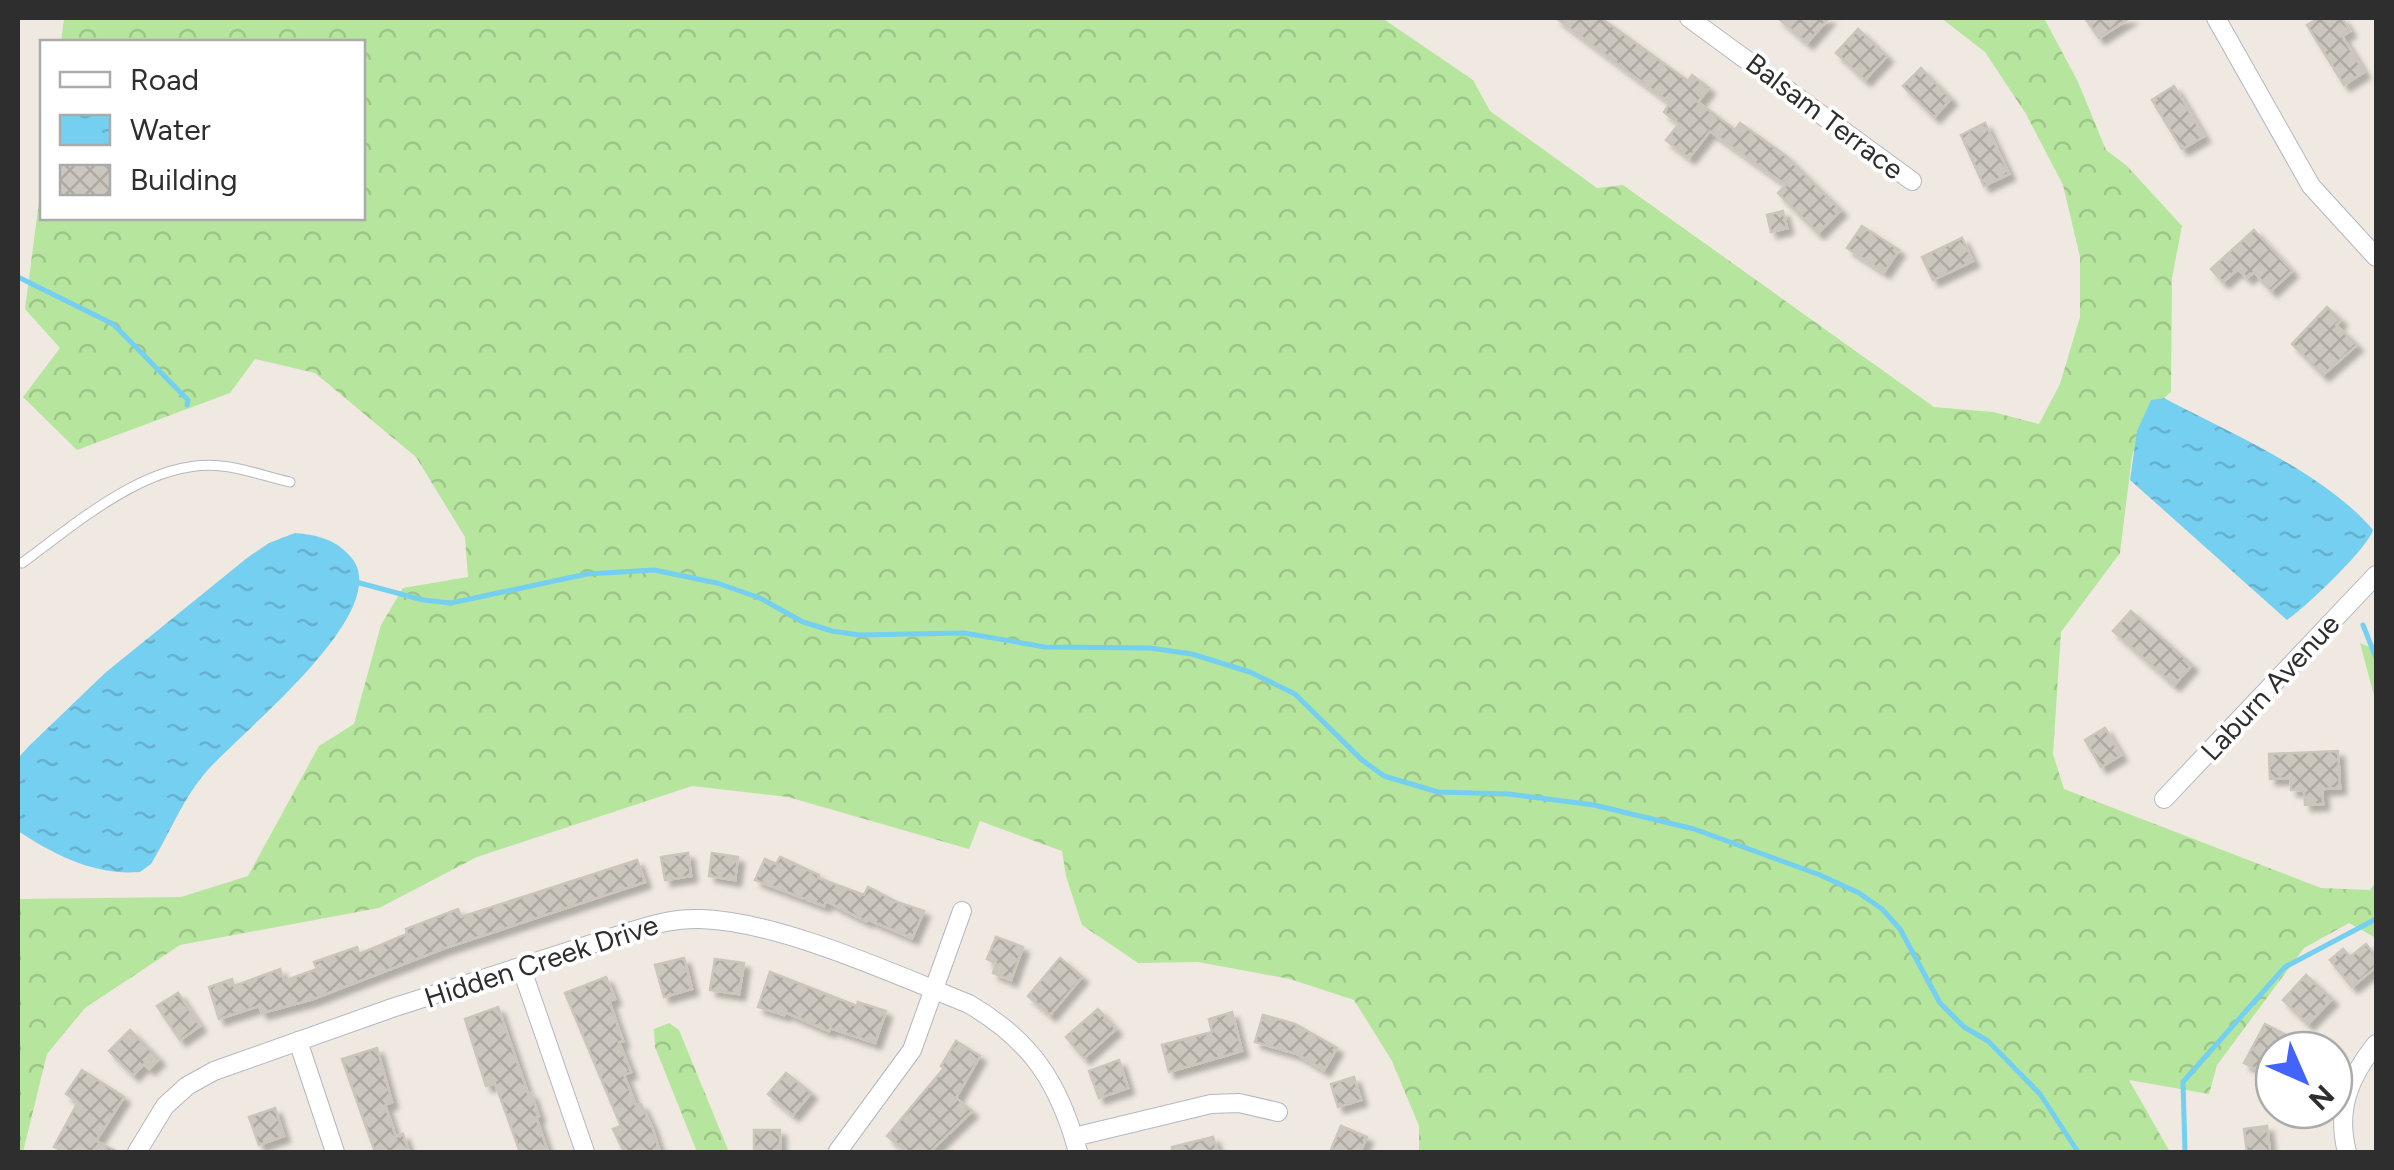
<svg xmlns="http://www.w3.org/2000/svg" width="2394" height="1170" font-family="Figtree,sans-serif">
<defs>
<pattern id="forest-crowns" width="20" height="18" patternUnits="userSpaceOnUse" patternTransform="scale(2.5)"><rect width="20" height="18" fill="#b6e59e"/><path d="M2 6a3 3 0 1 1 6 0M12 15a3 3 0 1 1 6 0" fill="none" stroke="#9dc588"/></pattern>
<pattern id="water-ripples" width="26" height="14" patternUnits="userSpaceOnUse" patternTransform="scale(2.5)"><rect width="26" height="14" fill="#75cff0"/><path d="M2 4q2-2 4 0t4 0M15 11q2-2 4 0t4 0" fill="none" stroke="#66b2ce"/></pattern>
<pattern id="building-cross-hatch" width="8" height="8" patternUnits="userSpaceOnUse" patternTransform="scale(2.5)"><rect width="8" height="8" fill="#cbc7bf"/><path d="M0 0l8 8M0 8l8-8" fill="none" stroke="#afaba4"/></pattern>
<filter id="shadow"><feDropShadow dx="6" dy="6" stdDeviation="2.5" flood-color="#0004"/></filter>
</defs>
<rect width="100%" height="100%" fill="#efe9e1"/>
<!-- forest -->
<g fill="url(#forest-crowns)">
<polygon points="64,18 1382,18 1473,80 1490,111 1597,188 1623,185 1934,407 1993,412 2039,424 2060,384 2080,317 2080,257 2063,185 2026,114 1985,52 1941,18 2044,18 2078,82 2106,150 2127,166 2182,226 2172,278 2171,392 2164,398 2151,401 2132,456 2120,553 2061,632 2053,754 2064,789 2321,888 2370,890 2376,881 2376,938 2349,923 2304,948 2217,1065 2209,1094 2129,1080 2170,1152 1419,1152 1419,1126 1392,1061 1354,1000 1290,979 1198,962 1138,963 1082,925 1066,876 1062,851 980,821 969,849 788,797 692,786 477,857 379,908 180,945 85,1008 47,1054 23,1152 18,1152 18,899 181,897 248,876 319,746 354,724 381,625 403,588 468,577 465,537 416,457 315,373 255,359 230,393 77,450 23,397 60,348 25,309 42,179 42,218 362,218 362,42 61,42"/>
<polygon points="2360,643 2376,650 2376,703"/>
<polygon points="669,1023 679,1030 729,1152 697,1152 655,1047 654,1029"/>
</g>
<!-- water -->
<g fill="url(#water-ripples)">
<path d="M2164,398C2230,433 2325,473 2373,530C2367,549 2306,607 2287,620L2130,480L2137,431L2151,400Z"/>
<path d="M295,533C317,535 335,539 350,556C399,609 239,733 206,772C182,800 170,833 151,864L140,872C96,876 54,855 18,831V758L29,746L105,673L247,558L269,543Z"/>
</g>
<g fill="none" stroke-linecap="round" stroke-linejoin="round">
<!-- stream -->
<g stroke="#75cff0" stroke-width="5">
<polyline points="18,277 113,324 188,400 187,405"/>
<polyline points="356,582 423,600 451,603 587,574 654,570 717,583 760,598 803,622 832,631 859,635 964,633 1045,647 1150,648 1192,654 1250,672 1295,694 1362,760 1384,776 1438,792 1509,794 1594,805 1694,829 1820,875 1859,893 1882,909 1900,929 1940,1003 1964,1027 1988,1041 2040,1094 2078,1152"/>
<polyline points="2363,625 2376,658"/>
<polyline points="2185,1152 2183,1082 2285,967 2376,919"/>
</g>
</g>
<!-- building -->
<g fill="url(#building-cross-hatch)" stroke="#cbc5ba" stroke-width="2.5" filter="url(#shadow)">
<polygon points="1556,18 1601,18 1688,81 1692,75 1709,88 1698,102 1735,130 1740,123 1786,156 1841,210 1818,233 1778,193 1786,185 1710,131 1689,158 1666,140 1679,124 1664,112 1670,103"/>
<polygon points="1778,18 1829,18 1807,43"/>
<polygon points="2085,18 2130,18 2099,38"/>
<polygon points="2319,18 2342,18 2350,31 2342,36 2364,72 2344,85 2307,25"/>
<polygon points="1858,29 1887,56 1865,80 1836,53"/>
<polygon points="1921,68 1951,99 1934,117 1903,86"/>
<polygon points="2174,86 2204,136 2182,149 2152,100"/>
<polygon points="1985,123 2009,174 1984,186 1961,135"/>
<polygon points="1783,211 1787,228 1771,232 1767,215"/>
<polygon points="1862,226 1899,250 1884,272 1847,248"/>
<polygon points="2254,230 2292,271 2271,291 2254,272 2247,278 2238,269 2223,282 2211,269"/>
<polygon points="1962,238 1973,261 1933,280 1922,257"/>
<polygon points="2327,307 2341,320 2336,325 2357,345 2323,375 2292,344"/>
<polygon points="2131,611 2192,665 2174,685 2113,631"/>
<polygon points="2105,728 2121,755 2101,767 2085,740"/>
<polygon points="2338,751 2340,788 2322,789 2323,804 2305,805 2304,790 2291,790 2291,778 2270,779 2269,754"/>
<polygon points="688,853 691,876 665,880 661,857"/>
<polygon points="712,853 738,857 735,880 709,876"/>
<polygon points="780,857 819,875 818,878 864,895 868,887 897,902 924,911 912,938 867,919 866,921 826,901 824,906 755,880 765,859 776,864"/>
<polygon points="637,860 645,882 445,948 313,999 262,1013 259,1006 219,1019 209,987 232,979 234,986 280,969 284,981 317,969 314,962 357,947 359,954 407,934 406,929 458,909 461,917"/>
<polygon points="996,937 1023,947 1011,980 993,973 996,963 987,959"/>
<polygon points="2366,944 2376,956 2376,967 2352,987 2330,960 2343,949 2350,957"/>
<polygon points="684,958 692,989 664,997 655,965"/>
<polygon points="1060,958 1082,977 1050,1015 1028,996"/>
<polygon points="715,959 744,963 739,994 710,990"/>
<polygon points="770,972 857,1006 858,1002 886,1011 875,1043 830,1028 829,1031 785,1012 784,1015 758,1007"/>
<polygon points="2306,975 2332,999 2308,1024 2283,1000"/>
<polygon points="606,977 615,999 609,1001 623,1041 619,1042 631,1072 624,1075 636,1106 641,1104 652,1127 660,1152 624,1152 613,1129 621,1126 565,993"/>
<polygon points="178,993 200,1026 180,1040 157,1006"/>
<polygon points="498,1007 528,1094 531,1093 539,1116 536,1117 548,1152 520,1152 495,1083 486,1086 465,1019"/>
<polygon points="1098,1009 1116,1029 1084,1058 1066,1037"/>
<polygon points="1232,1012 1242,1051 1169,1072 1162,1045 1212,1032 1209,1019"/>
<polygon points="1263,1015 1295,1024 1337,1048 1324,1070 1297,1054 1255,1042"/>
<polygon points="2265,1024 2315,1050 2274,1050 2274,1078 2244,1063"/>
<polygon points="130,1030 159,1059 149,1069 144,1064 133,1075 109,1051"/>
<polygon points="956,1041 980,1056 956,1098 972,1111 930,1152 907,1152 887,1136 944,1068 941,1066"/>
<polygon points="377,1048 392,1102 385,1105 396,1137 403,1134 409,1152 375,1152 342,1059"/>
<polygon points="1119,1060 1128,1088 1099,1098 1089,1071"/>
<polygon points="82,1070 124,1097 96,1141 118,1152 65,1152 54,1147 78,1102 66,1094"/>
<polygon points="786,1073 811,1093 793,1115 768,1094"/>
<polygon points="1354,1077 1361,1100 1338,1107 1331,1084"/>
<polygon points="275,1108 284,1136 259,1145 249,1117"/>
<polygon points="1341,1126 1367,1137 1360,1152 1330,1152"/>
<polygon points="2267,1126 2270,1152 2247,1152 2244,1129"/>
<rect x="754" y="1130" width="26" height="22"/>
<polygon points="1213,1137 1218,1152 1172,1152 1172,1147"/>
</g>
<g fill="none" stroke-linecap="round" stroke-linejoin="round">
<defs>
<path id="service" d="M22,563C76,524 149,458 221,466C244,468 267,477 290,482"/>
<g id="minor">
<polyline points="1689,18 1912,181"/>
<polyline points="2216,18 2311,186 2376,257"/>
<polyline points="2164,799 2376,575"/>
<polyline points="521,967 585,1152"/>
<polyline points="298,1041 335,1152"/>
<polyline points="1074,1137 1211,1104 1239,1103 1278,1112"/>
<polyline points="838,1151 912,1050 962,911"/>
<path d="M137,1152L165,1106L187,1086L214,1071L392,1008L632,931C655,924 676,918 700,919C779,921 894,974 969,1004C1032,1041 1059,1083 1078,1152"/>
<path d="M2347,1152C2336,1110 2349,1077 2376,1044"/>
</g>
</defs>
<!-- service casing -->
<use href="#service" stroke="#b4b7c1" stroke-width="11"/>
<!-- minor casing -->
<use href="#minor" stroke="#b4b7c1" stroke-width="20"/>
<!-- service -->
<use href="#service" stroke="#fff" stroke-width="9"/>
<!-- minor -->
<use href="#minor" stroke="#fff" stroke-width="18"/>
</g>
<g text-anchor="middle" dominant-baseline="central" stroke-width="8" stroke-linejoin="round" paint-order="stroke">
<!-- street labels -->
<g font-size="28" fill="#2e2e2e" stroke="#fff">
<text transform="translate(1825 116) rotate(37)">Balsam Terrace</text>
<text transform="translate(2270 687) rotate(-47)">Laburn Avenue</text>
<text transform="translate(541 961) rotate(-18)">Hidden Creek Drive</text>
</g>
</g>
<!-- border -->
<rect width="2394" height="1170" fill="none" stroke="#2e2e2e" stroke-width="40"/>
<!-- legend -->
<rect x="40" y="40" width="325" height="180" fill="#ffffff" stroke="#ababab" stroke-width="2.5"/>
<rect x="60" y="72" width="50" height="15" fill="#ffffff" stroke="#ababab" stroke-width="2.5"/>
<text x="130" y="90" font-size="30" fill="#2e2e2e">Road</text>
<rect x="60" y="115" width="50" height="30" fill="url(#water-ripples)" stroke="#ababab" stroke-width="2.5"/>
<text x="130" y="140" font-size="30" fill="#2e2e2e">Water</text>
<rect x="60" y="165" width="50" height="30" fill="url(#building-cross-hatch)" stroke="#ababab" stroke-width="2.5"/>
<text x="130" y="190" font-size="30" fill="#2e2e2e">Building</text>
<!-- north arrow -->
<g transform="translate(2304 1080) rotate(135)"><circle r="48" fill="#ffffff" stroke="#ababab" stroke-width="2.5"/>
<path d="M0-8L18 38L0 25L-18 38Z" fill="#4264fb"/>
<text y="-15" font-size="28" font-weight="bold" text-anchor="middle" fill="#2e2e2e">N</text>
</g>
</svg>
